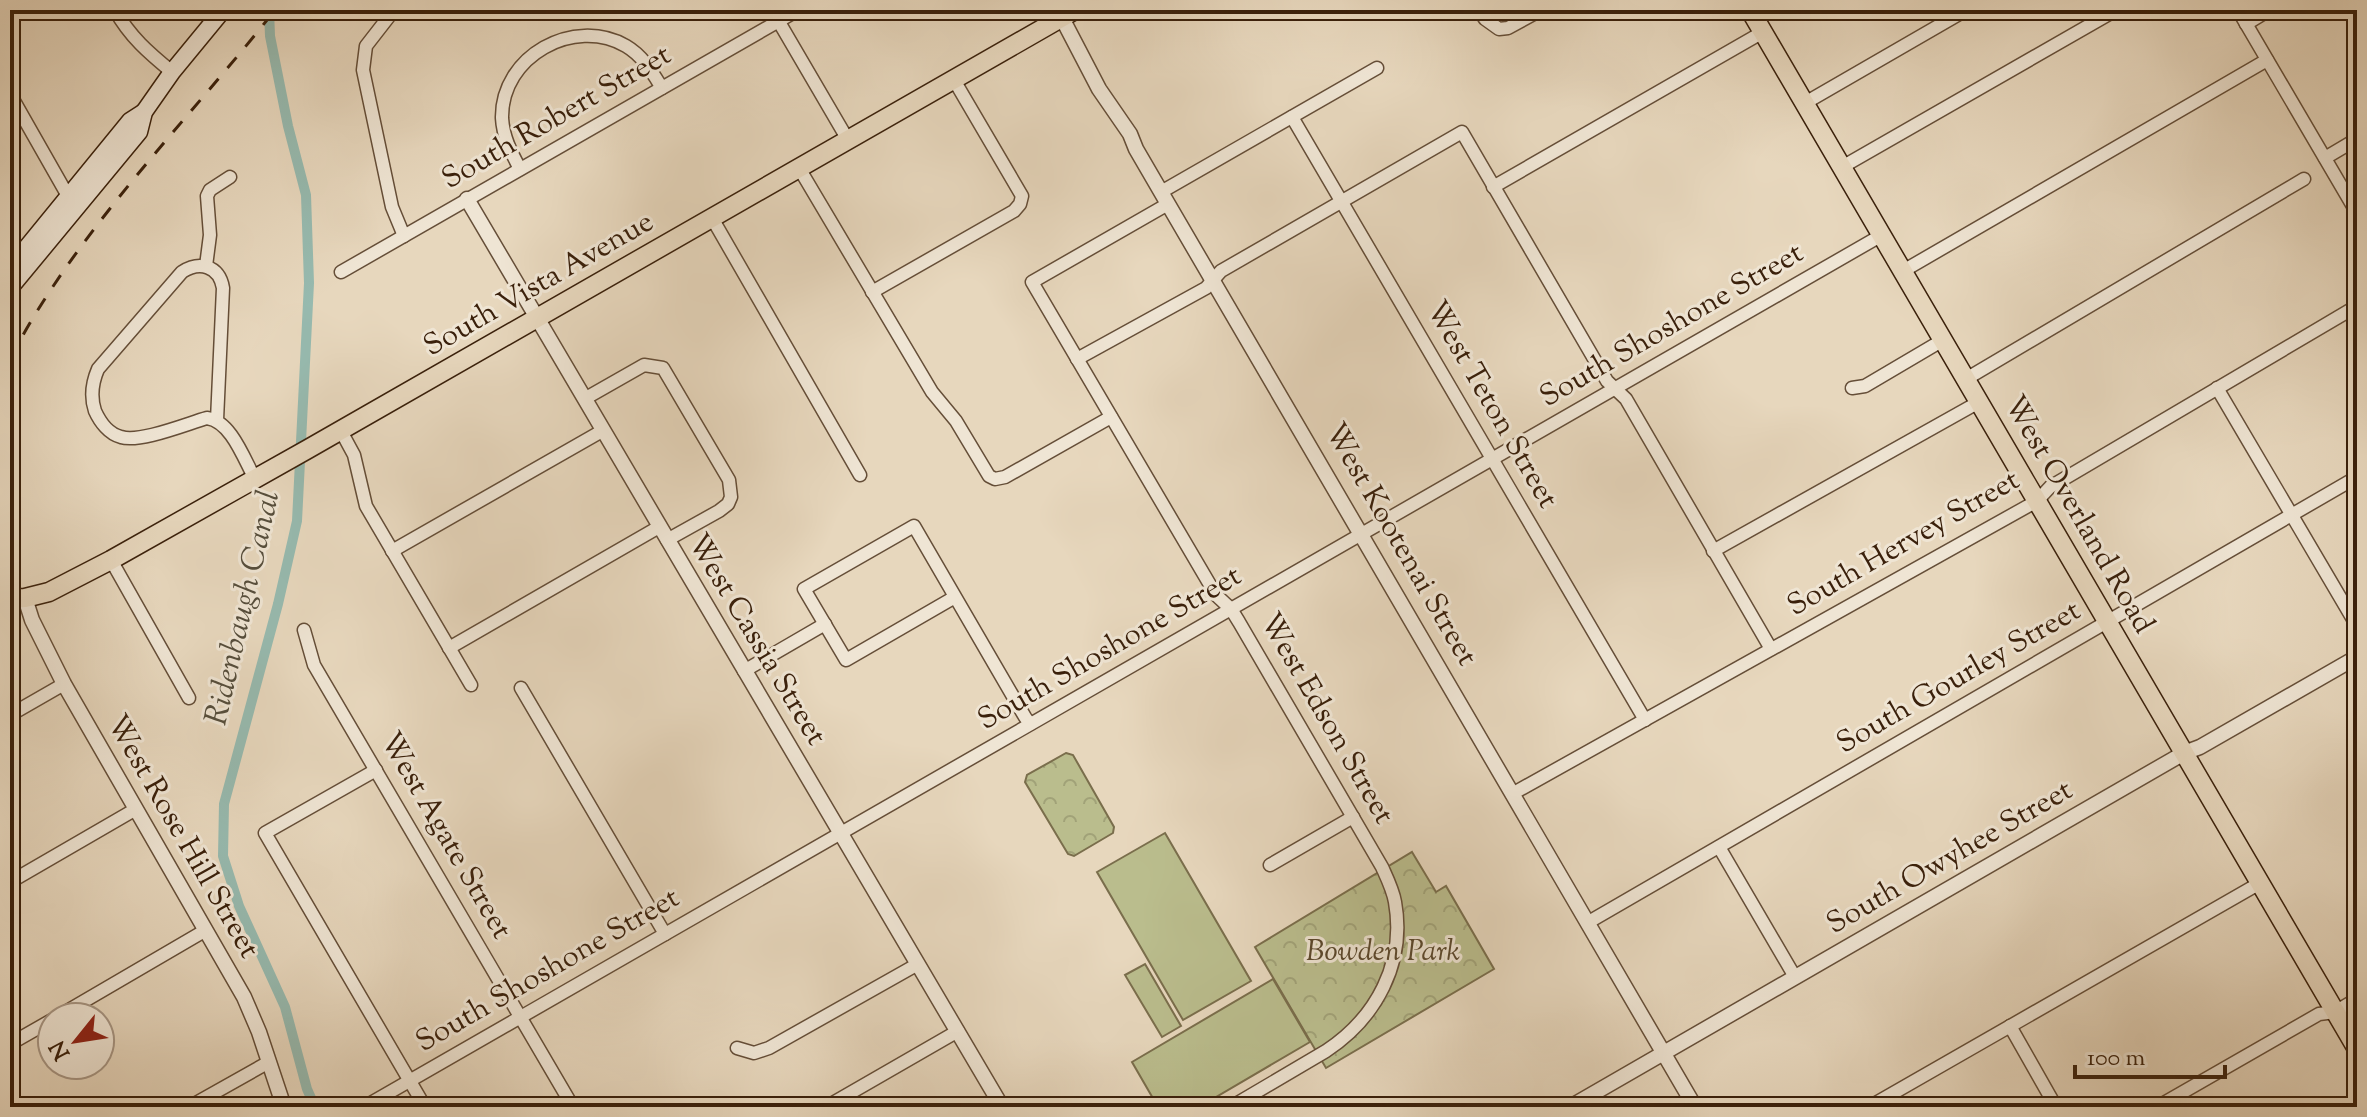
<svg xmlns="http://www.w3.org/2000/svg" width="2367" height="1117" font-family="'Sorts Mill Goudy',serif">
<defs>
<pattern id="park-crowns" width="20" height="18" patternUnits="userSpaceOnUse" patternTransform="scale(2)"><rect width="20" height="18" fill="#babd8d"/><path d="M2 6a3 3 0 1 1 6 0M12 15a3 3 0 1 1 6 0" fill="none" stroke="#a1a278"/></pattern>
</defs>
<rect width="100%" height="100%" fill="#e7d7bd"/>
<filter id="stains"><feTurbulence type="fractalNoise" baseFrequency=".0025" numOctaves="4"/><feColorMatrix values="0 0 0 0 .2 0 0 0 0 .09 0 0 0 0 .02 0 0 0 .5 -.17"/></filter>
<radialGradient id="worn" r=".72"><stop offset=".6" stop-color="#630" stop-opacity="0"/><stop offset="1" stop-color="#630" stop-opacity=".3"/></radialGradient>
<!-- park -->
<g fill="url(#park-crowns)" stroke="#7a6e4c" stroke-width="2">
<polygon points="1066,753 1073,755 1114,827 1113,833 1074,856 1068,854 1025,782 1027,775"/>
<polygon points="1412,852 1436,892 1446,886 1494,969 1326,1068 1255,947"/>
</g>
<!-- pitch -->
<g fill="#babd8d" stroke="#7a6e4c" stroke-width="2">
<polygon points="1165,833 1251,981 1183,1020 1097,872"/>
<polygon points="1145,964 1181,1026 1162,1037 1125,975"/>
<polygon points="1273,979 1310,1042 1199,1107 1158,1107 1132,1062"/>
</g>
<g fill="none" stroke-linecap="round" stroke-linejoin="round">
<!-- canal -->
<polyline stroke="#97baaf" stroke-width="10" points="269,10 270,36 288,126 306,195 309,283 297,521 278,604 224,804 223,856 239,906 285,1007 307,1089 315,1107"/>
<defs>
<g id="minor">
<path d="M115,10C130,37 149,53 172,72"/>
<polyline points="394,10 366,46 363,70 392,207 404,236"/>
<polyline points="772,10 848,140"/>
<polyline points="1479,10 1485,19 1499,29 1508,28 1541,10"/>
<polyline points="2238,10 2357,213"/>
<polyline points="2246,24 2269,10"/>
<polyline points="10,94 68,196"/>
<polyline points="1805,103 1966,10"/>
<polyline points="1292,117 1645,720"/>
<polyline points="2325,158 2357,139"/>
<polyline points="1842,167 2116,10"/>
<polyline points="799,168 932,392 956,421 989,476 995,479 1005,477 1111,417"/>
<path d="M520,169C511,152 503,137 502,118C501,56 574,16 626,46C643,56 652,72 662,88"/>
<polyline points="1493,187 1763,32"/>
<polyline points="1161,192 1377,68"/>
<path d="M1168,204L1032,282L1216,595L1231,609L1239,622L1382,867C1387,878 1393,890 1395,902C1406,963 1376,1018 1326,1051L1231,1107"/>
<polyline points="712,218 860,475"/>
<polyline points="206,266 210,235 207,196 210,190 230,177"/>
<polyline points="1903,271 2267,60"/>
<polyline points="341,272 798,10"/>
<polyline points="872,292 1014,211 1020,204 1022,196 954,80"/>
<polyline points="1077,359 1206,288 1221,271 1462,132 1607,381 1626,399 1771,649"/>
<polyline points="1966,379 2304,179"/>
<polyline points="1852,388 1865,386 1943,340"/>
<polyline points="2217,388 2357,626"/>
<polyline points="586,398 644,365 663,368 729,480 731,497 728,504 719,511 667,540"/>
<path d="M217,420L223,288C219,265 199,261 182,272L98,369C92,383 90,396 95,411C100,422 109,434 121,437C140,443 186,424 207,418C231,421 244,459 255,479"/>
<polyline points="341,431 354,455 366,506 471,685"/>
<polyline points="392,551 602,431"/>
<polyline points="1713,551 1979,402"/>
<polyline points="111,560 189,698"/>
<polyline points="955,597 846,660 804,589 914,526 1025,717 1030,724"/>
<polyline points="304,630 314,665 573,1107"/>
<polyline points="449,648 659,527"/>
<polyline points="744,671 825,624"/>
<polyline points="521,688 665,934"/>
<polyline points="10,715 64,684"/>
<polyline points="376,770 265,833 425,1107"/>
<polyline points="1512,794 2037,501 2050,487 2357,306"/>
<polyline points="1719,847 1795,977"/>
<polyline points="1270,865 1353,817"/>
<polyline points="10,882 136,809"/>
<polyline points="1587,923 2357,477"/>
<polyline points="57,1017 206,930"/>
<polyline points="2010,1026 2056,1107"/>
<polyline points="10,1044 52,1020"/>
<polyline points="737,1048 754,1053 769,1048 918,964"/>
<polyline points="189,1107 269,1062"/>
<polyline points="364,1107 1882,235"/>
<polyline points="826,1107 958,1031"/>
<polyline points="1869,1107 2260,883"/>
<polyline points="2157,1107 2319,1014 2335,1012 2357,999"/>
</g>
<g id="tertiary">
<polyline points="1062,18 1099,89 1130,134 1136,149 1168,204 1695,1107"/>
<polyline points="467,199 1002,1107"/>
<polyline points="25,598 32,620 64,684 244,997 259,1032 284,1107"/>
<polyline points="1570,1107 2184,753 2200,747 2357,657"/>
</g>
<g id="secondary">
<polyline points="10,268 130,121 144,112"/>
<polyline points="10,288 139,132 144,112 172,72 223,10"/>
</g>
<g id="primary">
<polyline points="1750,10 2357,1049"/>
<polyline points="10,599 25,598 49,592 111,560 308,449 1075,10"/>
</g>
</defs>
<!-- minor casing -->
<use href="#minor" stroke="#654e38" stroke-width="15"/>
<!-- tertiary casing -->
<use href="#tertiary" stroke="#654e38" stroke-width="17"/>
<!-- secondary casing -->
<use href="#secondary" stroke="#3a200b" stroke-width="19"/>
<!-- primary casing -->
<use href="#primary" stroke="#3a200b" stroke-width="21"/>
<!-- minor -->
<use href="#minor" stroke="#efe5d4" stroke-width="12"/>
<!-- tertiary -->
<use href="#tertiary" stroke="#efe5d4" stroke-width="14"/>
<!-- secondary -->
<use href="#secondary" stroke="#efe5d4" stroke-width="16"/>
<!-- primary -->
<use href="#primary" stroke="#e7d7bd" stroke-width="18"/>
<!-- rail -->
<path stroke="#3a200b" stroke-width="3" stroke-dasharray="14 14" stroke-linecap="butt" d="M10,359C76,231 186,123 275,10"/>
</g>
<g text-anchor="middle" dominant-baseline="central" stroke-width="6" stroke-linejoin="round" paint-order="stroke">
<!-- street labels -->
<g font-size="30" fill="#3a200b" stroke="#efe5d4">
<text transform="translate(557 118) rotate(-30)">South Robert Street</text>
<text transform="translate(539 285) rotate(-30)">South Vista Avenue</text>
<text transform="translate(1672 326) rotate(-30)">South Shoshone Street</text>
<text transform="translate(1491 405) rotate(60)">West Teton Street</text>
<text transform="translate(2078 515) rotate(60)">West Overland Road</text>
<text transform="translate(1904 544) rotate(-30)">South Hervey Street</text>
<text transform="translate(1400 545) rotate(60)">West Kootenai Street</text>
<text transform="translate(756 640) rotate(59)">West Cassia Street</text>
<text transform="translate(1110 649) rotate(-30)">South Shoshone Street</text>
<text transform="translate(1959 678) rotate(-30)">South Gourley Street</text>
<text transform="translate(1326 719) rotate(60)">West Edson Street</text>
<text transform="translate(445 836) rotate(60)">West Agate Street</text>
<text transform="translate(182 837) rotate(60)">West Rose Hill Street</text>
<text transform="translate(1950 858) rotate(-30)">South Owyhee Street</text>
<text transform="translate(548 971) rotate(-30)">South Shoshone Street</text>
</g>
<!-- park labels -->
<g font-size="30" font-style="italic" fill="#5a472c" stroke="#efe5d4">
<text x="1383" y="952">Bowden Park</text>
</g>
<!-- water labels -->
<g font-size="32" font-style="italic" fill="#564e3c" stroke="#efe5d4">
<text transform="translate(244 608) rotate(-77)">Ridenbaugh Canal</text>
</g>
</g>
<!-- margin -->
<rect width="2367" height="1117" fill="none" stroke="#e7d7bd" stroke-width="40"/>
<rect x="12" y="12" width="2343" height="1093" fill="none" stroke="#3a200b" stroke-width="4"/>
<rect x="20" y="20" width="2327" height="1077" fill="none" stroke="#3a200b" stroke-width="2"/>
<!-- north arrow -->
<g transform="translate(76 1041) rotate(240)"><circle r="38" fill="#efe5d4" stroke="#a79684" stroke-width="2"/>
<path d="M0-6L14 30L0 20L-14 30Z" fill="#8f2418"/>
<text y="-12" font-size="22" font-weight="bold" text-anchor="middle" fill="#3a200b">N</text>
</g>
<!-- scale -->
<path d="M2075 1065v12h150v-12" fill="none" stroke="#3a200b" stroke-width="4"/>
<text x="2087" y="1065" font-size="24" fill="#3a200b" stroke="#efe5d4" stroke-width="6" paint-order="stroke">100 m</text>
<rect width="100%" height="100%" filter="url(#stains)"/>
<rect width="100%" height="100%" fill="url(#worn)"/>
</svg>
